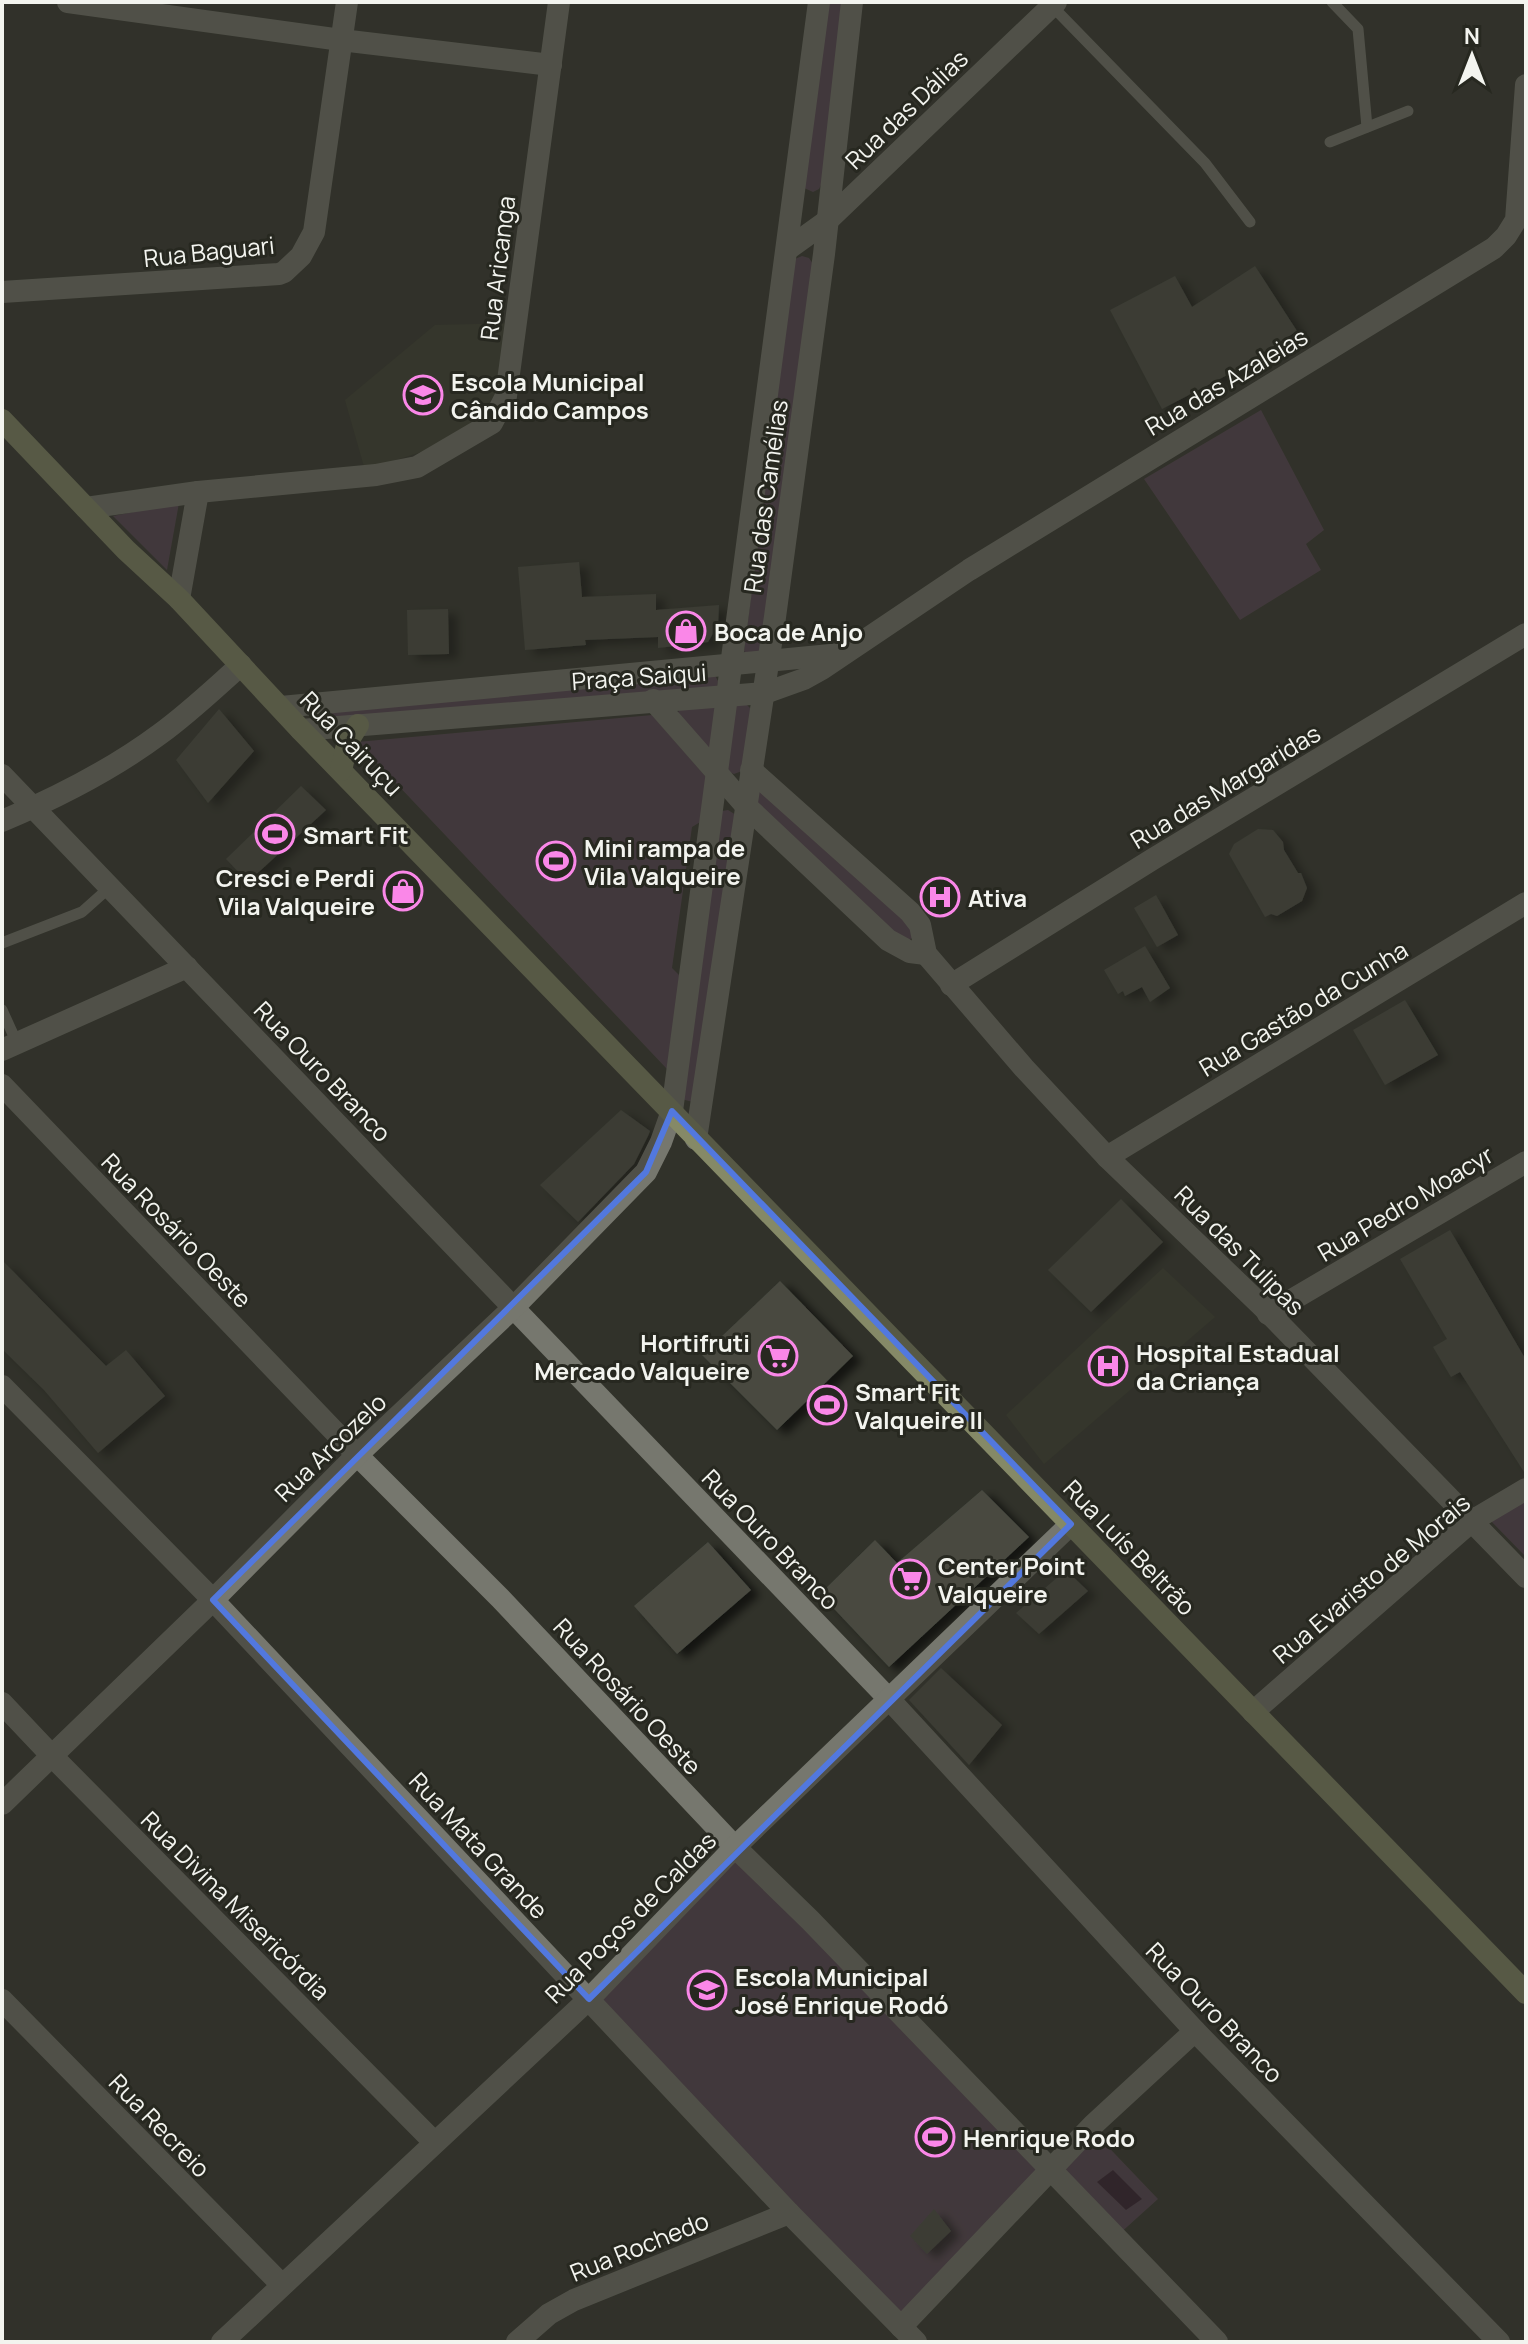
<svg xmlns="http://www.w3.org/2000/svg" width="1528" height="2344" font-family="Manrope,sans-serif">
<defs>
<filter id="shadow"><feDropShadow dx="9" dy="5" stdDeviation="4" flood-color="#0009"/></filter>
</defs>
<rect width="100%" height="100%" fill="#31322a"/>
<!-- built -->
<g fill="#3b3d2f">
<polygon points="515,323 498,390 484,410 468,425 424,451 365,470 345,400 435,325"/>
<polygon points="1163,1268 1215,1317 1044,1464 1006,1415"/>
</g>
<!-- green -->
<g fill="#564252">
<polygon points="825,2 845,2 822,183 819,189 813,192 804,188"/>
<polygon points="802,256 809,258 813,264 762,653 746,654 744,651 795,259"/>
<polygon points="1261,410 1324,530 1306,544 1321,570 1240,620 1144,479"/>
<polygon points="179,503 167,570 113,516"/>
<polygon points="714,674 718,681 717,689 317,720 318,714"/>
<polygon points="746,704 751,709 742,771 734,774 729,772 726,763 734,706"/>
<polygon points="712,707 718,710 713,754 677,716 679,710"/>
<polygon points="652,715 708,779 702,821 692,827 672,968 680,976 667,1069 357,742"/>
<polygon points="759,785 912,925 912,938 905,942 757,806"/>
<polygon points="728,810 736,815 693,1102 681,1099 722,811"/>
<polygon points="1526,1497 1526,1557 1488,1518"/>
<polygon points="735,1847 1051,2168 1095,2133 1158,2199 1117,2236 1052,2169 901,2327 589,1999"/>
</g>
<!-- water -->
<polygon fill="#30182c" points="1113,2170 1142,2199 1126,2210 1097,2182"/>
<!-- building -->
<g fill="#484a41" filter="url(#shadow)">
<polygon points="1255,266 1297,331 1233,372 1162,409 1110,310 1175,276 1192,307"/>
<polygon points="579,562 582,597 656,594 656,610 719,605 718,625 708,642 658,648 658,637 585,640 586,645 525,650 518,567"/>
<polygon points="448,609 449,654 408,655 407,610"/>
<polygon points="219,709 254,751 208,803 176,760"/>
<polygon points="301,786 326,810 248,882 226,859"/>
<polygon points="1258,829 1273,830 1283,842 1284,850 1298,873 1301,873 1307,888 1302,901 1277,916 1271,914 1265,917 1229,854 1234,844"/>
<polygon points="1156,895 1178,935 1157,947 1134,908"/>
<polygon points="1145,946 1170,988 1150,1002 1142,987 1125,996 1123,991 1118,994 1104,970"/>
<polygon points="1405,1000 1438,1055 1385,1085 1353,1030"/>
<polygon points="621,1110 650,1131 648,1136 634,1164 578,1222 540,1185"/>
<polygon points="1121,1199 1163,1242 1091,1312 1048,1270"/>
<polygon points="1450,1230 1526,1360 1526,1475 1460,1372 1451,1377 1433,1347 1447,1339 1400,1259"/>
<polygon points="2,1260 106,1366 126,1350 165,1396 98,1453 44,1390 2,1349"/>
<polygon points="780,1281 853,1356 777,1430 702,1355"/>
<polygon points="982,1490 1029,1537 889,1667 820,1594 875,1540 897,1563"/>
<polygon points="708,1542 751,1590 677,1654 634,1606"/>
<polygon points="1066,1570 1088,1591 1039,1634 1016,1613"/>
<polygon points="941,1668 1002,1725 969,1765 909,1700"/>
<polygon points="934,2209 951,2231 927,2254 910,2236"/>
</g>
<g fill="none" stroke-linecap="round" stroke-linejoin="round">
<!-- service -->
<g stroke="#76776e" stroke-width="11">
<polyline points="1332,2 1358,29 1367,127"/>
<polyline points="1052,6 1205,163 1250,222"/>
<polyline points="1330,142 1408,111"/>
<polyline points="2,943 82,912 110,887"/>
<polyline points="2,1010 17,1043"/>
</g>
<!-- minor -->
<g stroke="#76776e" stroke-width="22">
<polyline points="68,2 341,40 551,65"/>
<polyline points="2,292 279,274 284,272 301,256 314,232 347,2"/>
<polyline points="86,508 198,492 376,475 417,467 492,423 506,396 559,2"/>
<polyline points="179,599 198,492"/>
<polyline points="281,707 841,654"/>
<polyline points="301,730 765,693 804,679 822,669 969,570 1494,248 1506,236 1516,220 1526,85"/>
<polyline points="2,775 889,1699 1195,2031 1499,2342"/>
<path d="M2,821C56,798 113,769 160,734C189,713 215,688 241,665"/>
<polyline points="2,1050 187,967"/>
<polyline points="2,1085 357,1455 500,1598 735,1847 810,1920 1217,2342"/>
<polyline points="1107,1157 1526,903"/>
<polyline points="1268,1314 1526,1162"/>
<polyline points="2,1386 213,1600 789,2213 916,2342"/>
<polyline points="2,1703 52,1756 434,2142"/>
<polyline points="1253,1712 1472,1521 1526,1489"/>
<polyline points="2,1804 213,1600 357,1455 513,1308 646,1172 661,1142 672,1111"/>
<polyline points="2,2000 282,2285"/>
<polyline points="901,2327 1093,2125 1195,2031"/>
<polyline points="222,2342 589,1999 735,1847 1071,1524"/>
<polyline points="517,2342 549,2314 574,2300 789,2213"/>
</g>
<!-- tertiary -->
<g stroke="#76776e" stroke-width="22">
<polyline points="788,249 827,221 1056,2"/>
<polyline points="653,700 746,806 888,940 910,952 926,954"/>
<polyline points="751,770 910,912 920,925 926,954 1024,1068 1107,1157 1263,1307 1526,1577"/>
<polyline points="951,985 1153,859 1526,634"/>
<polyline points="672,1111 819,2"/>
<polyline points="696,1139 775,617 824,254 852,2"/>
</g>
<!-- secondary -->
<g stroke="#858967" stroke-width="22">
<polyline points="2,420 126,550 179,599 301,730 1526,1993"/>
<polyline points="341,770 348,741 358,725"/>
</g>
</g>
<!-- marked area -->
<path d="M0 0H1528V2344H0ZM672,1111L1071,1524L589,1999L213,1600L646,1172Z" fill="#31322a" fill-opacity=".55" fill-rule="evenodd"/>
<path fill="none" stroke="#5278de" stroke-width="6" stroke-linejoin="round" d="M672,1111L1071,1524L589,1999L213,1600L646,1172Z"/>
<!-- icons -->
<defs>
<symbol id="school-ring" viewBox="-11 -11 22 22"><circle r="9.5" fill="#272820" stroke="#fa87e8" stroke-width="1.5"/><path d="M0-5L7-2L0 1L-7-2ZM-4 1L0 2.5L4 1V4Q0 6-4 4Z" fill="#fa87e8"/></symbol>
<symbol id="shop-ring" viewBox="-11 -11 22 22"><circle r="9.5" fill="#272820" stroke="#fa87e8" stroke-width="1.5"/><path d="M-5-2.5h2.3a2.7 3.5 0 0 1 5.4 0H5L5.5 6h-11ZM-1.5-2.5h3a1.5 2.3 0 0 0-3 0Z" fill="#fa87e8"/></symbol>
<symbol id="stadium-ring" viewBox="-11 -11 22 22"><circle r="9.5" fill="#272820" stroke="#fa87e8" stroke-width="1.5"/><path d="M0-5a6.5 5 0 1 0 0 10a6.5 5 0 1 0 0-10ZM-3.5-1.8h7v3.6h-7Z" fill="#fa87e8"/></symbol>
<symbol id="hospital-ring" viewBox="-11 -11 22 22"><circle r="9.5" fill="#272820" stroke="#fa87e8" stroke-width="1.5"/><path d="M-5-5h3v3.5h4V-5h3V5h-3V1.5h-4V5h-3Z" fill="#fa87e8"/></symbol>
<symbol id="supermarket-ring" viewBox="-11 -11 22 22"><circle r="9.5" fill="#272820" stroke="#fa87e8" stroke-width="1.5"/><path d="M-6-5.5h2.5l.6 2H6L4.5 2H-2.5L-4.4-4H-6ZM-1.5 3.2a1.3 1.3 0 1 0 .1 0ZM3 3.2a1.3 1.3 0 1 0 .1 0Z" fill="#fa87e8"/></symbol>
</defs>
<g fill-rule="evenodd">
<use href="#school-ring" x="401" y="373" width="44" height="44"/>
<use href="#shop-ring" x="664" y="609" width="44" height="44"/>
<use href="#stadium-ring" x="253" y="812" width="44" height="44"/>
<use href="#stadium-ring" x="534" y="839" width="44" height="44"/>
<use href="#shop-ring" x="381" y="869" width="44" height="44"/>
<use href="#hospital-ring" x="918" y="875" width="44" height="44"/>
<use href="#supermarket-ring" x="756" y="1334" width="44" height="44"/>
<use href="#hospital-ring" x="1086" y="1344" width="44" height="44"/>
<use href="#stadium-ring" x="805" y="1383" width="44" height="44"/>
<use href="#supermarket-ring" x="888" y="1557" width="44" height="44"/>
<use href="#school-ring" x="685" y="1968" width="44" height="44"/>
<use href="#stadium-ring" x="913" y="2115" width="44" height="44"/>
</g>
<g text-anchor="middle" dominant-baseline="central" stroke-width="6" stroke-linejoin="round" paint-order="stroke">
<!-- street labels -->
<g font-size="24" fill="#f3f4ef" stroke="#272820">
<text transform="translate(906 109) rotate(-44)">Rua das Dálias</text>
<text transform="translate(209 251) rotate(-6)">Rua Baguari</text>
<text transform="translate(497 268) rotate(-83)">Rua Aricanga</text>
<text transform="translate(1226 381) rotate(-31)">Rua das Azaleias</text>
<text transform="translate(765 496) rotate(-82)">Rua das Camélias</text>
<text transform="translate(639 676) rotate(-4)">Praça Saiqui</text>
<text transform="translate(352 743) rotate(46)">Rua Cairuçu</text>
<text transform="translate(1225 786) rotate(-31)">Rua das Margaridas</text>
<text transform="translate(1303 1008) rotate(-31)">Rua Gastão da Cunha</text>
<text transform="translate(323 1071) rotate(46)">Rua Ouro Branco</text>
<text transform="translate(1405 1203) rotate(-31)">Rua Pedro Moacyr</text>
<text transform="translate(177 1230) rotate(46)">Rua Rosário Oeste</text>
<text transform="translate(1240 1250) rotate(45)">Rua das Tulipas</text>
<text transform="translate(330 1447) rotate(-44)">Rua Arcozelo</text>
<text transform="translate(771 1539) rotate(46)">Rua Ouro Branco</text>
<text transform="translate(1130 1547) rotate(46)">Rua Luís Beltrão</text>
<text transform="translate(1371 1578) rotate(-40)">Rua Evaristo de Morais</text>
<text transform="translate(628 1696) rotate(47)">Rua Rosário Oeste</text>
<text transform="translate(479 1845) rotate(47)">Rua Mata Grande</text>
<text transform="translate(236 1905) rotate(45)">Rua Divina Misericórdia</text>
<text transform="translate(630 1917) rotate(-45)">Rua Poços de Caldas</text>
<text transform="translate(1215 2012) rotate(46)">Rua Ouro Branco</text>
<text transform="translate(160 2125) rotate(46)">Rua Recreio</text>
<text transform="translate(639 2246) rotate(-22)">Rua Rochedo</text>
</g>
<!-- poi labels -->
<g font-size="24" font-weight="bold" fill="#f3f4ef" stroke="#272820" text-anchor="start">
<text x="451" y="381">Escola Municipal<tspan x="451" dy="28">Cândido Campos</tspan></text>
<text x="714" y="631">Boca de Anjo</text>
<text x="303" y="834">Smart Fit</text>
<text x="584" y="847">Mini rampa de<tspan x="584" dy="28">Vila Valqueire</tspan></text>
<text x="375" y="877" text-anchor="end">Cresci e Perdi<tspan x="375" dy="28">Vila Valqueire</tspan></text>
<text x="968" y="897">Ativa</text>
<text x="750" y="1342" text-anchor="end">Hortifruti<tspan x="750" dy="28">Mercado Valqueire</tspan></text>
<text x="1136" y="1352">Hospital Estadual<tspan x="1136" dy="28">da Criança</tspan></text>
<text x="855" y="1391">Smart Fit<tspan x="855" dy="28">Valqueire II</tspan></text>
<text x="938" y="1565">Center Point<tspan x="938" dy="28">Valqueire</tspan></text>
<text x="735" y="1976">Escola Municipal<tspan x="735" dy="28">José Enrique Rodó</tspan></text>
<text x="963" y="2137">Henrique Rodo</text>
</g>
</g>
<!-- border -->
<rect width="1528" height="2344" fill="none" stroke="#f3f4ef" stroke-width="8"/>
<!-- north arrow -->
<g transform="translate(1472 56)" stroke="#272820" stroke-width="6" paint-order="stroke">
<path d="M0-6L14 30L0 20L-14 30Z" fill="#f3f4ef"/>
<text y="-12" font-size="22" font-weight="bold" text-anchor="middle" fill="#f3f4ef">N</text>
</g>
</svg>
